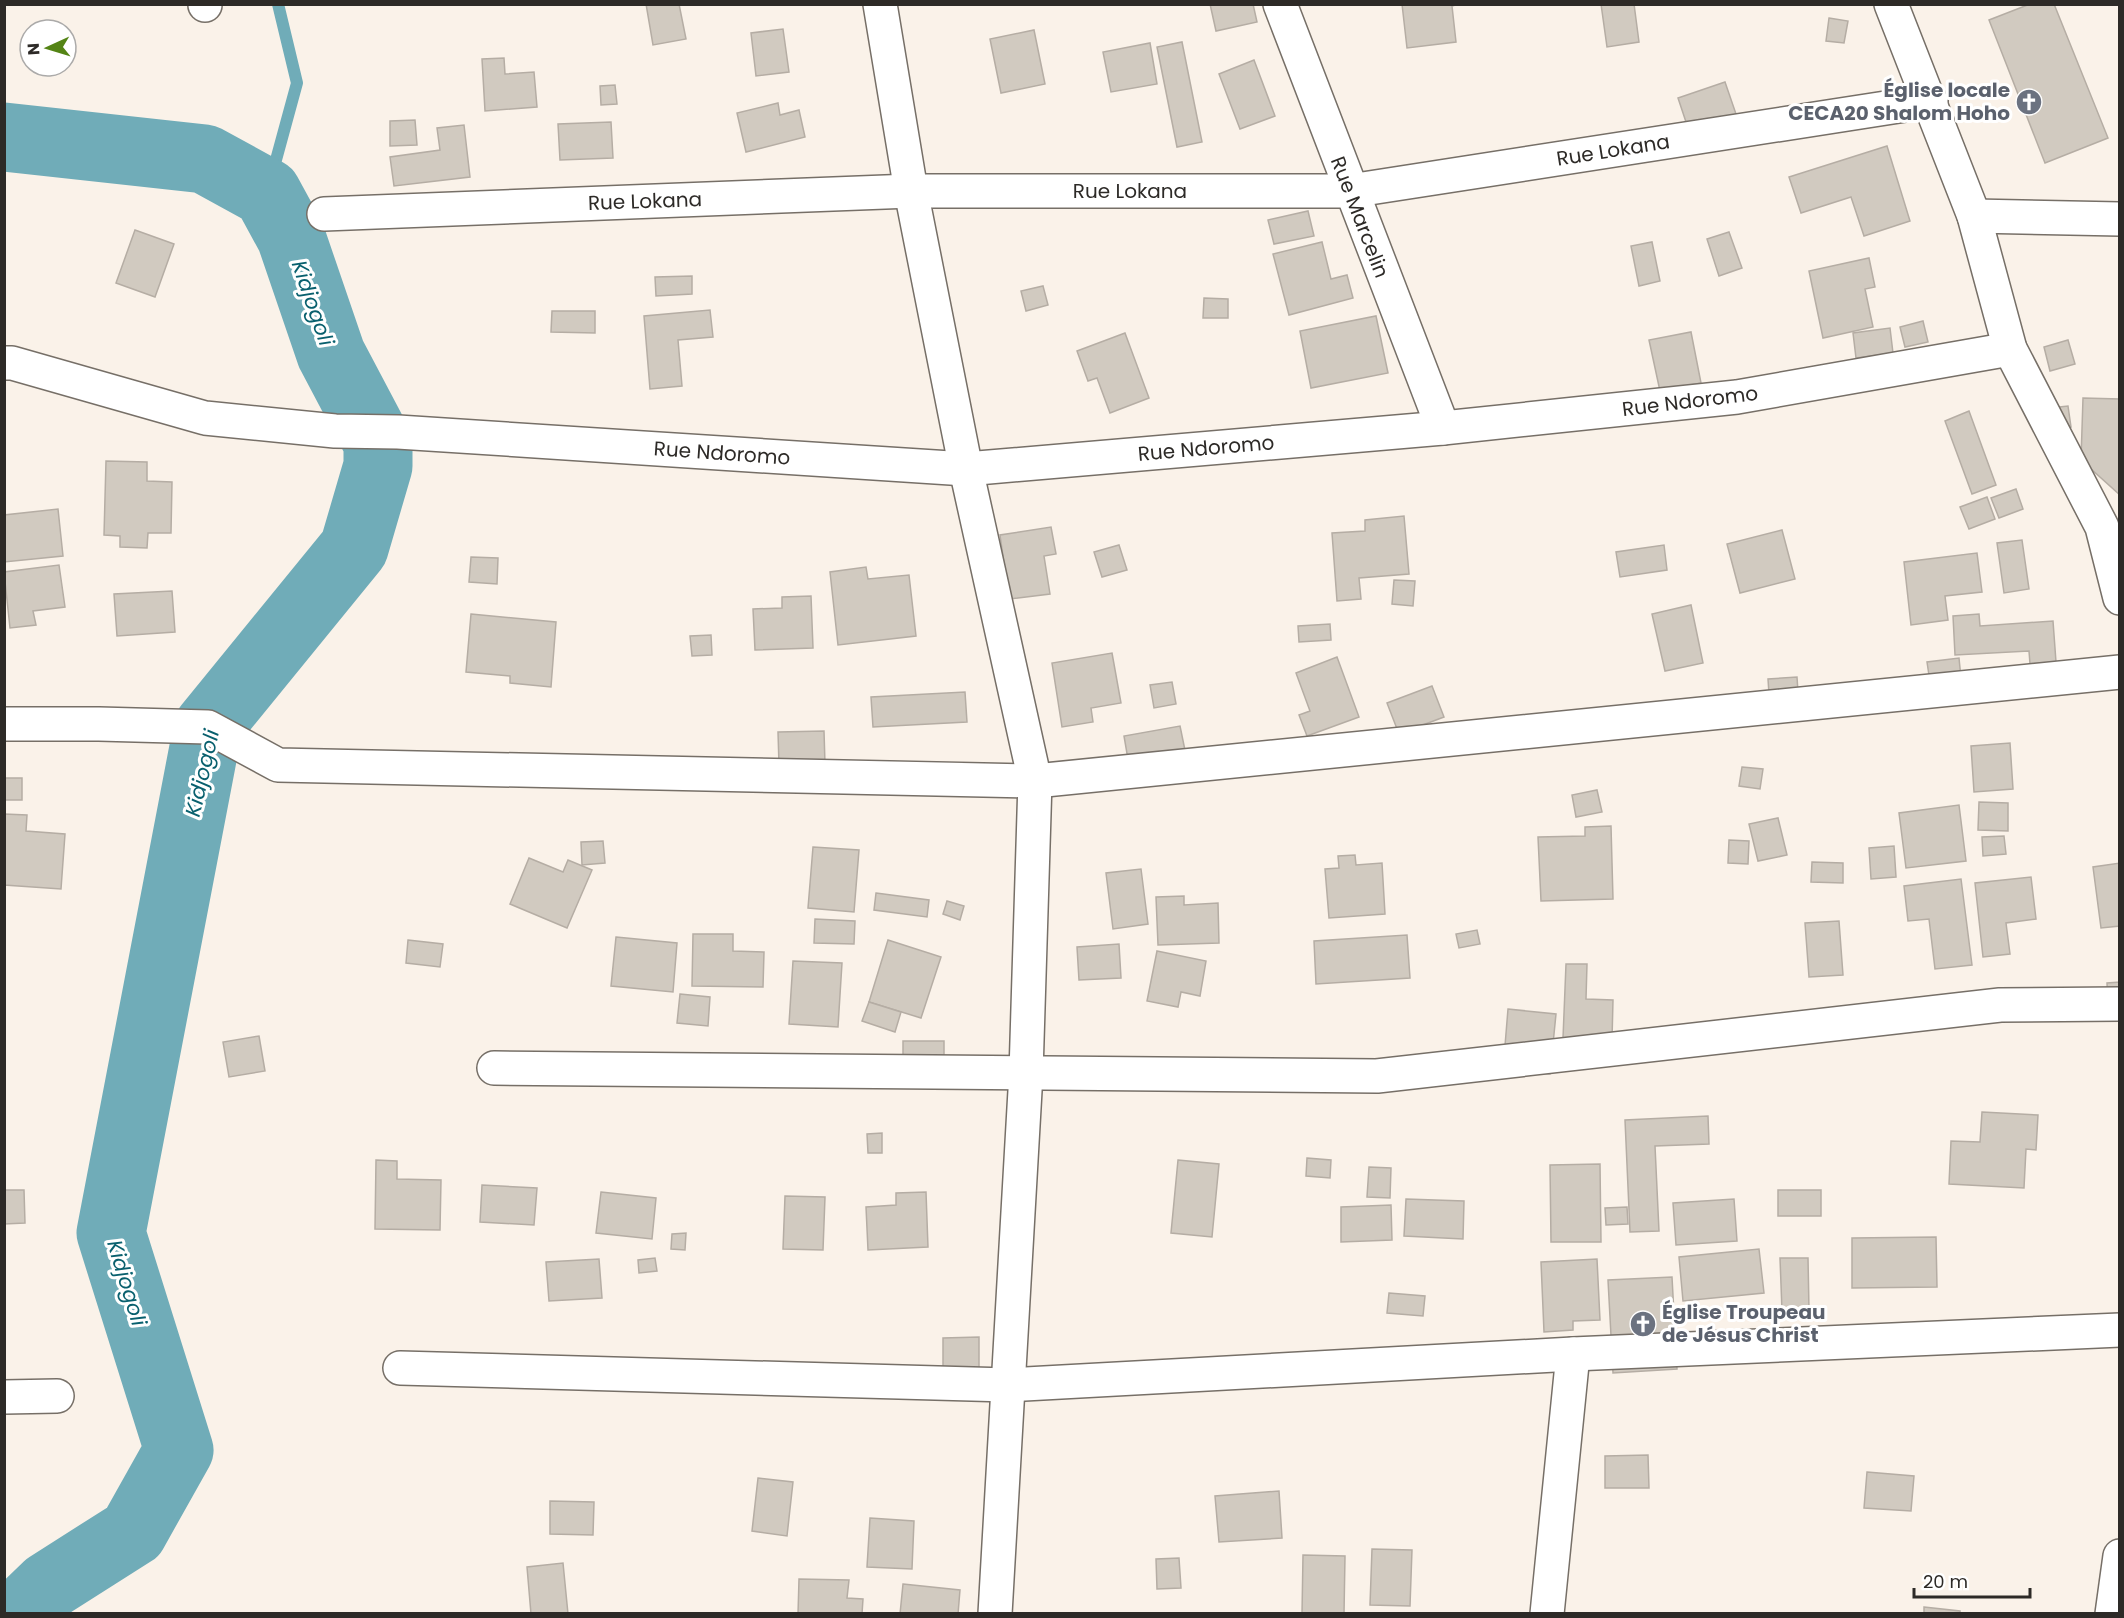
<svg xmlns="http://www.w3.org/2000/svg" width="2124" height="1618" font-family="Poppins,sans-serif">
<rect width="100%" height="100%" fill="#faf2e9"/>
<g fill="none" stroke-linecap="round" stroke-linejoin="round">
<!-- stream -->
<polyline stroke="#70acb8" stroke-width="12" points="267,193 297,83 278,4"/>
<!-- river -->
<polyline stroke="#70acb8" stroke-width="69" points="4,137 205,159 267,193 291,237 331,354 378,443 378,466 354,548 208,727 111,1233 179,1450 133,1532 48,1586 19,1614"/>
</g>
<!-- building -->
<g fill="#d1cac0" stroke="#b5ada4" stroke-width="1.5">
<polygon points="646,4 679,4 686,39 653,45"/>
<polygon points="1210,4 1253,4 1257,22 1216,31"/>
<polygon points="1402,4 1459,4 1452,6 1456,42 1407,48"/>
<polygon points="1601,4 1634,4 1639,42 1607,47"/>
<polygon points="2030,4 2054,4 2108,138 2045,163 1989,20"/>
<polygon points="1829,18 1848,21 1844,43 1826,41"/>
<polygon points="783,29 789,72 756,76 751,33"/>
<polygon points="1034,30 1045,84 1001,93 990,39"/>
<polygon points="1182,42 1202,142 1177,147 1157,47"/>
<polygon points="1150,43 1157,84 1111,92 1103,52"/>
<polygon points="504,58 505,74 534,72 537,107 485,111 482,59"/>
<polygon points="1254,60 1275,116 1240,129 1219,74"/>
<polygon points="1725,82 1736,114 1689,131 1678,98"/>
<polygon points="615,85 617,104 601,105 600,86"/>
<polygon points="778,103 780,115 799,110 805,137 746,152 737,113"/>
<polygon points="415,120 417,145 390,146 390,121"/>
<polygon points="611,122 613,158 560,160 558,124"/>
<polygon points="464,125 470,177 394,186 390,157 440,150 437,128"/>
<polygon points="1887,146 1910,221 1864,236 1851,197 1801,213 1789,177"/>
<polygon points="1308,211 1314,236 1274,244 1268,220"/>
<polygon points="135,230 174,244 155,297 116,283"/>
<polygon points="1729,232 1742,268 1719,276 1707,239"/>
<polygon points="1322,242 1331,279 1347,275 1353,298 1289,315 1273,254"/>
<polygon points="1652,242 1660,281 1639,286 1631,246"/>
<polygon points="1869,258 1875,287 1865,289 1873,327 1823,338 1809,271"/>
<polygon points="692,276 692,294 656,296 655,277"/>
<polygon points="1043,286 1048,305 1026,311 1021,291"/>
<polygon points="1204,298 1228,299 1228,318 1203,318"/>
<polygon points="710,310 713,337 678,340 682,386 650,389 644,316"/>
<polygon points="552,311 595,311 595,333 551,332"/>
<polygon points="1376,316 1388,373 1311,388 1300,331"/>
<polygon points="1923,321 1928,342 1905,347 1900,327"/>
<polygon points="1890,328 1893,353 1856,358 1853,333"/>
<polygon points="1691,332 1701,383 1660,391 1649,340"/>
<polygon points="1125,333 1149,398 1110,413 1097,378 1088,381 1077,351"/>
<polygon points="2068,340 2075,364 2050,371 2044,347"/>
<polygon points="2083,398 2120,399 2120,495 2081,460"/>
<polygon points="2068,406 2071,427 2053,429 2050,408"/>
<polygon points="1969,411 1996,485 1972,494 1945,421"/>
<polygon points="106,461 147,462 147,481 172,482 171,533 148,533 147,548 120,547 120,536 104,535"/>
<polygon points="2016,489 2023,509 1999,518 1991,498"/>
<polygon points="1987,497 1995,519 1969,529 1960,507"/>
<polygon points="58,509 63,556 4,562 4,515"/>
<polygon points="1404,516 1409,574 1359,578 1361,599 1337,601 1332,533 1365,531 1365,520"/>
<polygon points="1051,527 1056,554 1044,556 1050,594 1009,599 1000,535"/>
<polygon points="1782,530 1795,579 1740,593 1727,544"/>
<polygon points="2022,540 2029,589 2004,593 1997,543"/>
<polygon points="1119,545 1127,570 1102,577 1094,552"/>
<polygon points="1664,545 1667,570 1620,577 1616,552"/>
<polygon points="1977,553 1982,592 1945,596 1948,620 1911,625 1904,562"/>
<polygon points="471,557 498,558 497,584 469,582"/>
<polygon points="59,565 65,607 33,611 36,625 10,628 4,572"/>
<polygon points="866,567 868,579 909,575 916,636 838,645 830,572"/>
<polygon points="1394,580 1415,581 1413,606 1392,604"/>
<polygon points="172,591 175,632 117,636 114,594"/>
<polygon points="811,596 813,648 755,650 753,609 782,608 782,597"/>
<polygon points="1691,605 1703,663 1665,671 1652,614"/>
<polygon points="471,614 556,622 551,687 510,683 510,676 466,672"/>
<polygon points="1979,614 1980,626 2053,621 2056,662 2030,664 2029,651 1955,655 1953,616"/>
<polygon points="1330,624 1331,640 1299,642 1298,626"/>
<polygon points="711,635 712,655 692,656 690,636"/>
<polygon points="1112,653 1121,703 1091,708 1093,722 1062,727 1052,663"/>
<polygon points="1337,657 1359,717 1307,736 1299,715 1310,711 1296,673"/>
<polygon points="1959,658 1961,678 1930,682 1927,662"/>
<polygon points="1797,677 1798,692 1769,694 1768,679"/>
<polygon points="1172,682 1176,704 1154,708 1150,685"/>
<polygon points="1432,686 1444,717 1399,734 1387,703"/>
<polygon points="965,692 967,722 873,727 871,697"/>
<polygon points="1180,726 1187,760 1130,771 1124,736"/>
<polygon points="824,731 825,764 779,765 778,732"/>
<polygon points="2010,743 2013,789 1974,792 1971,746"/>
<polygon points="1742,767 1763,769 1760,789 1739,786"/>
<rect x="4" y="778" width="18" height="22"/>
<polygon points="1597,790 1602,812 1576,817 1572,795"/>
<polygon points="1979,802 2008,803 2008,831 1978,830"/>
<polygon points="1959,805 1966,861 1906,868 1899,813"/>
<polygon points="4,814 27,815 26,831 65,834 61,889 4,885"/>
<polygon points="1778,818 1787,855 1758,861 1749,824"/>
<polygon points="1611,826 1613,899 1541,901 1538,837 1585,836 1585,827"/>
<polygon points="2004,836 2006,854 1983,856 1982,837"/>
<polygon points="1729,840 1749,841 1748,864 1728,863"/>
<polygon points="603,841 605,863 582,865 581,842"/>
<polygon points="1894,846 1896,877 1871,879 1869,848"/>
<polygon points="813,847 859,850 854,912 808,908"/>
<polygon points="1355,855 1356,865 1382,863 1385,914 1329,918 1325,869 1339,868 1338,856"/>
<polygon points="529,858 563,872 568,860 592,870 567,928 510,904"/>
<polygon points="1812,862 1843,863 1843,883 1811,882"/>
<polygon points="2120,863 2120,926 2101,928 2093,867"/>
<polygon points="1141,869 1148,924 1113,929 1106,873"/>
<polygon points="2031,877 2036,919 2006,923 2010,954 1983,957 1975,883"/>
<polygon points="1961,879 1972,965 1935,969 1929,919 1908,921 1904,886"/>
<polygon points="876,893 929,900 927,917 874,910"/>
<polygon points="1184,896 1184,905 1218,903 1219,943 1158,945 1156,897"/>
<polygon points="947,901 964,906 960,920 943,914"/>
<polygon points="815,919 855,921 854,944 814,943"/>
<polygon points="1839,921 1843,975 1809,977 1805,923"/>
<polygon points="1477,930 1480,944 1459,948 1456,934"/>
<polygon points="693,934 733,934 733,951 764,952 763,987 692,986"/>
<polygon points="1407,935 1410,978 1316,984 1314,941"/>
<polygon points="616,937 677,943 673,992 611,986"/>
<polygon points="408,940 443,944 440,967 406,963"/>
<polygon points="888,940 941,957 921,1018 869,1002"/>
<polygon points="1119,944 1121,978 1079,980 1077,947"/>
<polygon points="1157,951 1206,961 1200,996 1181,992 1178,1007 1147,1001"/>
<polygon points="793,961 842,963 838,1027 789,1024"/>
<polygon points="1566,964 1587,964 1586,999 1613,1000 1612,1040 1563,1038"/>
<polygon points="2120,982 2120,1004 2108,1005 2107,983"/>
<polygon points="680,994 710,997 708,1026 677,1023"/>
<polygon points="869,1002 901,1012 895,1032 862,1021"/>
<polygon points="1508,1009 1556,1014 1550,1074 1503,1070"/>
<polygon points="259,1036 265,1071 229,1077 223,1042"/>
<rect x="903" y="1041" width="41" height="31"/>
<polygon points="1982,1112 2038,1115 2036,1150 2026,1149 2024,1188 1949,1184 1951,1141 1980,1142"/>
<polygon points="1708,1116 1709,1144 1655,1146 1659,1231 1630,1232 1625,1120"/>
<polygon points="882,1133 882,1153 868,1153 867,1134"/>
<polygon points="1307,1158 1331,1160 1330,1178 1306,1176"/>
<polygon points="376,1160 397,1161 397,1179 441,1180 440,1230 375,1229"/>
<polygon points="1178,1160 1219,1164 1212,1237 1171,1233"/>
<polygon points="1600,1164 1601,1242 1551,1242 1550,1165"/>
<polygon points="1369,1167 1391,1168 1390,1198 1367,1197"/>
<polygon points="482,1185 537,1188 534,1225 480,1222"/>
<polygon points="4,1190 24,1190 25,1223 4,1224"/>
<rect x="1778" y="1190" width="43" height="26"/>
<polygon points="601,1192 656,1198 652,1239 596,1233"/>
<polygon points="926,1192 928,1247 868,1250 866,1207 896,1205 896,1193"/>
<polygon points="785,1196 825,1197 823,1250 783,1249"/>
<polygon points="1406,1199 1464,1201 1463,1239 1404,1236"/>
<polygon points="1734,1199 1737,1241 1676,1245 1673,1203"/>
<polygon points="1391,1205 1392,1240 1341,1242 1341,1207"/>
<polygon points="1627,1207 1628,1224 1606,1225 1605,1208"/>
<polygon points="686,1233 685,1250 671,1249 672,1234"/>
<polygon points="1936,1237 1937,1287 1852,1288 1852,1238"/>
<polygon points="1759,1249 1764,1293 1683,1301 1679,1257"/>
<polygon points="655,1258 657,1271 639,1273 638,1260"/>
<polygon points="1780,1258 1808,1258 1809,1310 1782,1311"/>
<polygon points="599,1259 602,1298 549,1301 546,1262"/>
<polygon points="1597,1259 1600,1320 1573,1321 1573,1330 1544,1332 1541,1262"/>
<polygon points="1672,1277 1677,1369 1613,1373 1608,1280"/>
<polygon points="1389,1293 1425,1296 1423,1316 1387,1313"/>
<polygon points="979,1337 979,1390 943,1390 943,1338"/>
<polygon points="1648,1455 1649,1488 1605,1488 1605,1456"/>
<polygon points="1867,1472 1914,1476 1911,1511 1864,1508"/>
<polygon points="758,1478 793,1482 787,1536 752,1531"/>
<polygon points="1279,1491 1282,1538 1219,1542 1215,1496"/>
<polygon points="550,1501 594,1502 593,1535 550,1534"/>
<polygon points="870,1518 914,1521 912,1569 867,1567"/>
<polygon points="1372,1549 1412,1550 1410,1606 1370,1605"/>
<polygon points="1303,1555 1345,1556 1344,1614 1302,1614"/>
<polygon points="1179,1558 1181,1588 1157,1589 1156,1559"/>
<polygon points="563,1563 568,1614 531,1614 527,1567"/>
<polygon points="799,1579 849,1580 847,1598 863,1599 862,1614 798,1614"/>
<polygon points="903,1584 960,1590 958,1614 900,1614"/>
<polygon points="1924,1607 1960,1611 1960,1614 1924,1614"/>
</g>
<g fill="none" stroke-linecap="round" stroke-linejoin="round">
<defs>
<g id="minor">
<polyline points="205,4 205,5"/>
<polyline points="880,4 911,191 966,469 1035,781 1026,1073 995,1614"/>
<polyline points="1280,4 1443,428"/>
<polyline points="324,214 911,191 1350,191 1931,101"/>
<polyline points="1974,216 2120,219"/>
<polyline points="4,724 99,724 208,727 278,765 1035,781 2120,672"/>
<polyline points="494,1068 1377,1076 2000,1005 2120,1004"/>
<polyline points="400,1368 1008,1385 1573,1354 2120,1330"/>
<polyline points="4,1397 57,1396"/>
<polyline points="1547,1614 1573,1354"/>
</g>
<g id="tertiary">
<polyline points="1891,4 1974,216 2010,349 2102,527 2120,598"/>
<polyline points="4,363 12,363 205,418 335,431 398,432 966,469 1443,428 1737,397 2010,349"/>
<polyline points="2112,1614 2120,1556"/>
</g>
</defs>
<!-- minor casing -->
<use href="#minor" stroke="#766f67" stroke-width="36"/>
<!-- tertiary casing -->
<use href="#tertiary" stroke="#766f67" stroke-width="36"/>
<!-- minor -->
<use href="#minor" stroke="#fff" stroke-width="33"/>
<!-- tertiary -->
<use href="#tertiary" stroke="#fff" stroke-width="33"/>
</g>
<!-- icons -->
<defs>
<symbol id="church-disc" viewBox="-11 -11 22 22"><circle r="9.5" fill="#6b7280" stroke="#fff"/><path d="M-1.2-6h2.4v3.5h3.3v2.4h-3.3V6h-2.4V-.1h-3.3v-2.4h3.3Z" fill="#fff"/></symbol>
</defs>
<g fill-rule="evenodd">
<use href="#church-disc" x="2014" y="87" width="30" height="30"/>
<use href="#church-disc" x="1628" y="1309" width="30" height="30"/>
</g>
<g text-anchor="middle" dominant-baseline="central" stroke-width="6" stroke-linejoin="round" paint-order="stroke">
<!-- worship labels -->
<g font-size="20" font-weight="bold" fill="#5b616d" stroke="#fff" text-anchor="end">
<text x="2010" y="90">Église locale<tspan x="2010" dy="23">CECA20 Shalom Hoho</tspan></text>
<text x="1662" y="1312" text-anchor="start">Église Troupeau<tspan x="1662" dy="23">de Jésus Christ</tspan></text>
</g>
<!-- street labels -->
<g font-size="20" fill="#2d2a27" stroke="#fff">
<text transform="translate(1613 150) rotate(-9)">Rue Lokana</text>
<text x="1130" y="191">Rue Lokana</text>
<text transform="translate(645 201) rotate(-2)">Rue Lokana</text>
<text transform="translate(1360 217) rotate(69)">Rue Marcelin</text>
<text transform="translate(1690 401) rotate(-7)">Rue Ndoromo</text>
<text transform="translate(1206 448) rotate(-5)">Rue Ndoromo</text>
<text transform="translate(722 453) rotate(4)">Rue Ndoromo</text>
</g>
<!-- water labels -->
<g font-size="21" font-style="italic" fill="#09606e" stroke="#fff">
<text transform="translate(313 303) rotate(71)">Kidjogoli</text>
<text transform="translate(202 773) rotate(-77)">Kidjogoli</text>
<text transform="translate(127 1283) rotate(73)">Kidjogoli</text>
</g>
</g>
<!-- border -->
<rect width="2124" height="1618" fill="none" stroke="#2d2a27" stroke-width="12"/>
<!-- north arrow -->
<g transform="translate(48 48) rotate(266)"><circle r="28" fill="#ffffff" stroke="#abaaa9" stroke-width="1.5"/>
<path d="M0-4.5L10 22L0 15L-10 22Z" fill="#548415"/>
<text y="-9" font-size="16" font-weight="bold" text-anchor="middle" fill="#2d2a27">N</text>
</g>
<!-- scale -->
<path d="M1914 1588v9h116v-9" fill="none" stroke="#2d2a27" stroke-width="3"/>
<text x="1923" y="1588" font-size="18" fill="#2d2a27" stroke="#ffffff" stroke-width="4.5" paint-order="stroke">20 m</text>
</svg>
